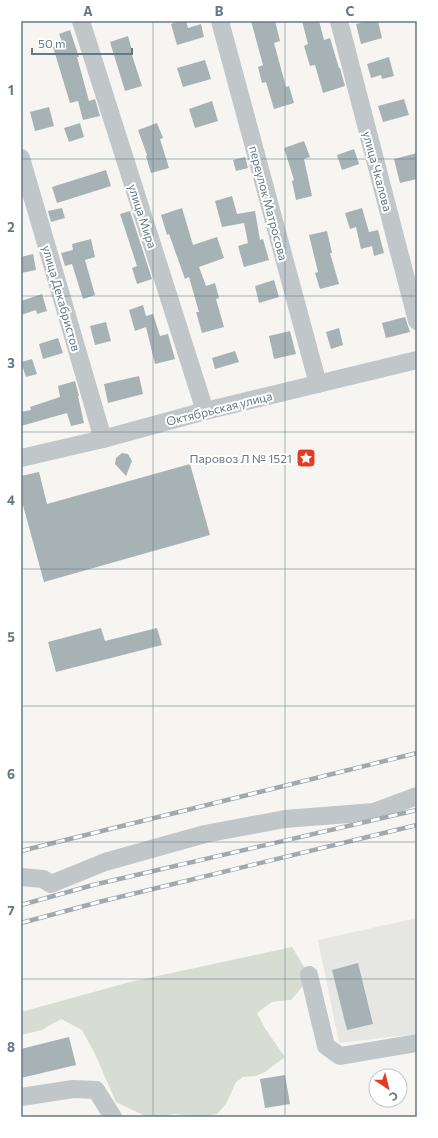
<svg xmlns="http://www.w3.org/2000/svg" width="438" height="1138" font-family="Commissioner,sans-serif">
<rect width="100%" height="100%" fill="#f6f5f2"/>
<!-- built -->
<polygon fill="#e6e7e5" points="417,918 417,1034 339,1043 318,940"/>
<!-- green -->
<polygon fill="#d8ddd3" points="292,947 309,975 303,986 291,1000 272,1002 257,1013 266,1030 285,1057 265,1072 256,1076 243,1077 236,1082 226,1104 217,1114 199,1117 174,1114 162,1117 147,1117 116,1102 95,1054 82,1030 61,1019 42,1030 21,1035 21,1012 130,982"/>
<!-- building -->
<g fill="#a7b2b5">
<polygon points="179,21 186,21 188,28 201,24 204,37 177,45 171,24"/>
<polygon points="251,21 275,21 280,41 274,43 286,87 289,86 294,103 274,109 266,82 262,83 258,67 263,65"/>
<polygon points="302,21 319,21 324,40 330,38 339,68 340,68 345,86 323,93 315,65 310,66 304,46 308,44"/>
<polygon points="369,21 378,21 382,38 361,44 356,24"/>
<polygon points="70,30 79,57 77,57 89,101 95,99 100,116 83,120 78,101 70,103 53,47 63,44 59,34"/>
<polygon points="128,36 133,54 132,55 142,86 125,91 110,42"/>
<polygon points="389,57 394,76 382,79 381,75 371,78 367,64"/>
<polygon points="205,60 211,79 183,87 177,68"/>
<polygon points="404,99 409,115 383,122 378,106"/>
<polygon points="212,101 218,121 195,128 189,109"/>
<polygon points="49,107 54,126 35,131 30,112"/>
<polygon points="80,123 84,137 69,142 64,128"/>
<polygon points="157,123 163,138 160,139 169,168 151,173 146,156 147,155 138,130"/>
<polygon points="304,141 310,157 304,159 312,196 296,200 292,181 294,180 284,148"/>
<polygon points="354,149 359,164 342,170 337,155"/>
<polygon points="417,153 417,179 400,183 394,159"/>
<polygon points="245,157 248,168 236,171 233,160"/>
<polygon points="106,170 111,186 57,203 52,187"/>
<polygon points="232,196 237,214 255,211 260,240 263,239 269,260 244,267 238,246 248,243 244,223 222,227 215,201"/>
<polygon points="62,208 65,218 51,222 48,211"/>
<polygon points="182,208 193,245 217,237 224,258 199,267 206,286 215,283 219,298 216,299 224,327 202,333 196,312 199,312 189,277 185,279 169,234 167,235 161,215"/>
<polygon points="362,208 369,232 378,230 384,253 374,256 372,246 361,249 356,227 350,229 345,213"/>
<polygon points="130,211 152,279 137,284 132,268 137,266 120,214"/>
<polygon points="327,231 332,253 330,253 339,284 320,289 315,273 318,272 309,235"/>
<polygon points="91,239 95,257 85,260 95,295 83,299 72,264 65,266 61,253 73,250 72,244"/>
<polygon points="33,254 36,270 21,273 21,257"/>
<polygon points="274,280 279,297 259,303 255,286"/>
<polygon points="42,294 47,311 37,314 36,310 21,315 21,301"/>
<polygon points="143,305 146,316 153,314 160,336 168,334 175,359 155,364 146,327 135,331 129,310"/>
<polygon points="405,317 410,332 386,338 382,323"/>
<polygon points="106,322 111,341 95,345 90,326"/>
<polygon points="339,328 343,345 331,349 326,332"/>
<polygon points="290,331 296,354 274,359 269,336"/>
<polygon points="58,338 63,353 43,359 39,344"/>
<polygon points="235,351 239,362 215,369 212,358"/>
<polygon points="32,359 37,374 26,377 21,362"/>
<polygon points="139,376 143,394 108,403 104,384"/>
<polygon points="75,381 79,396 78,396 84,423 71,426 67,413 21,426 21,412 31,410 30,407 60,397 58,386"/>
<polygon points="122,453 128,454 132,461 126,476 115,464 116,458"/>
<polygon points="190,464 210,535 44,582 21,498 21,476 39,472 47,504"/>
<polygon points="101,628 105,641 157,628 162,645 56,672 48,642"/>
<polygon points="358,963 373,1024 347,1030 332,970"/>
<polygon points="69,1037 76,1065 21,1078 21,1049"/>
<polygon points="285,1075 290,1104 265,1108 260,1079"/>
</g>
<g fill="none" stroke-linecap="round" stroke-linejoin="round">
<!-- minor -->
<g stroke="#c1c6c8" stroke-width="18">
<polyline points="81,21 205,411"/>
<polyline points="220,21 318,384"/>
<polyline points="339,21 417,321"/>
<polyline points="21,158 103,439"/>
<polyline points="21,458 103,439 205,411 417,360"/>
<polyline points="21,877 43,879 51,884 105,862 205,834 285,819 374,812 417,796"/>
<polyline points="309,975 326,1046 340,1056 417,1043"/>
<polyline points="21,1097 73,1089 96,1090 113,1117"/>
</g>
<defs>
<g id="rail">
<polyline points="21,851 417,753"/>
<polyline points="21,905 93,885 417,810"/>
<polyline points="21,923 99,902 417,825"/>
</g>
</defs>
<!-- rail casing -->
<use href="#rail" stroke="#a1a9ad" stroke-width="4.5"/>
<!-- rail -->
<use href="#rail" stroke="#fff" stroke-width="3" stroke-dasharray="9" stroke-linecap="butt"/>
</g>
<!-- grid -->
<path fill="none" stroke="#647983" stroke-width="1" stroke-opacity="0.55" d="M153,21V1117M285,21V1117M21,159H417M21,296H417M21,432H417M21,569H417M21,706H417M21,842H417M21,979H417"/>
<!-- icons -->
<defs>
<symbol id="sight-square" viewBox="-11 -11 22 22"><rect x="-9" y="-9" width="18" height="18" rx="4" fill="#e43c24" stroke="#fff"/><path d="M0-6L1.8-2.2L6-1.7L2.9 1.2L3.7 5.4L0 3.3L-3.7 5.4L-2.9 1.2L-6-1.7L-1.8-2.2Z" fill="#fff"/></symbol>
</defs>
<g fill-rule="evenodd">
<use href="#sight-square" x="295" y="447" width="22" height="22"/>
</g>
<g text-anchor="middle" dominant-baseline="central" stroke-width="4" stroke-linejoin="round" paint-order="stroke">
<!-- street labels -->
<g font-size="12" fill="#647983" stroke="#fff">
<text transform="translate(378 171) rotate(75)">улица Чкалова</text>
<text transform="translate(269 203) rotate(75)">переулок Матросова</text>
<text transform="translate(143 216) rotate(72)">улица Мира</text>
<text transform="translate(62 298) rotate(74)">улица Декабристов</text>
<text transform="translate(219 408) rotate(-14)">Октябрьская улица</text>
</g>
<!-- poi labels -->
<g font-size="12" fill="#647983" stroke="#fff" text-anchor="end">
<text x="292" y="458">Паровоз Л № 1521</text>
</g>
</g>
<!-- border -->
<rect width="438" height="1138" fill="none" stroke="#ffffff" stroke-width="44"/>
<!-- north arrow -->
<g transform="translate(388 1088) rotate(145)"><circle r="19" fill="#ffffff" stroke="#c1c9cd"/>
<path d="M0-3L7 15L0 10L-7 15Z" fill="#e43c24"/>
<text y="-6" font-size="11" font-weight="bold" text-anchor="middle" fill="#647983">С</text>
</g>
<!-- scale -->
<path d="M32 48v6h100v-6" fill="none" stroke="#647983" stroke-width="2"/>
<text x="38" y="48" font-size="12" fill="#647983" stroke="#ffffff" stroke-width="3" paint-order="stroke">50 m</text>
<rect x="22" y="22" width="394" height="1094" fill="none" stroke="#647983" stroke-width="1.5"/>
<g font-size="13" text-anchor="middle" font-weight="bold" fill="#647983">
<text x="88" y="16">A</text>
<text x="219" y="16">B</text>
<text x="350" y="16">C</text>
<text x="11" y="95">1</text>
<text x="11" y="232">2</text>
<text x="11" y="368">3</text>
<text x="11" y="505">4</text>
<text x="11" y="642">5</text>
<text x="11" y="779">6</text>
<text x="11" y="915">7</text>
<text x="11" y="1052">8</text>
</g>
</svg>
